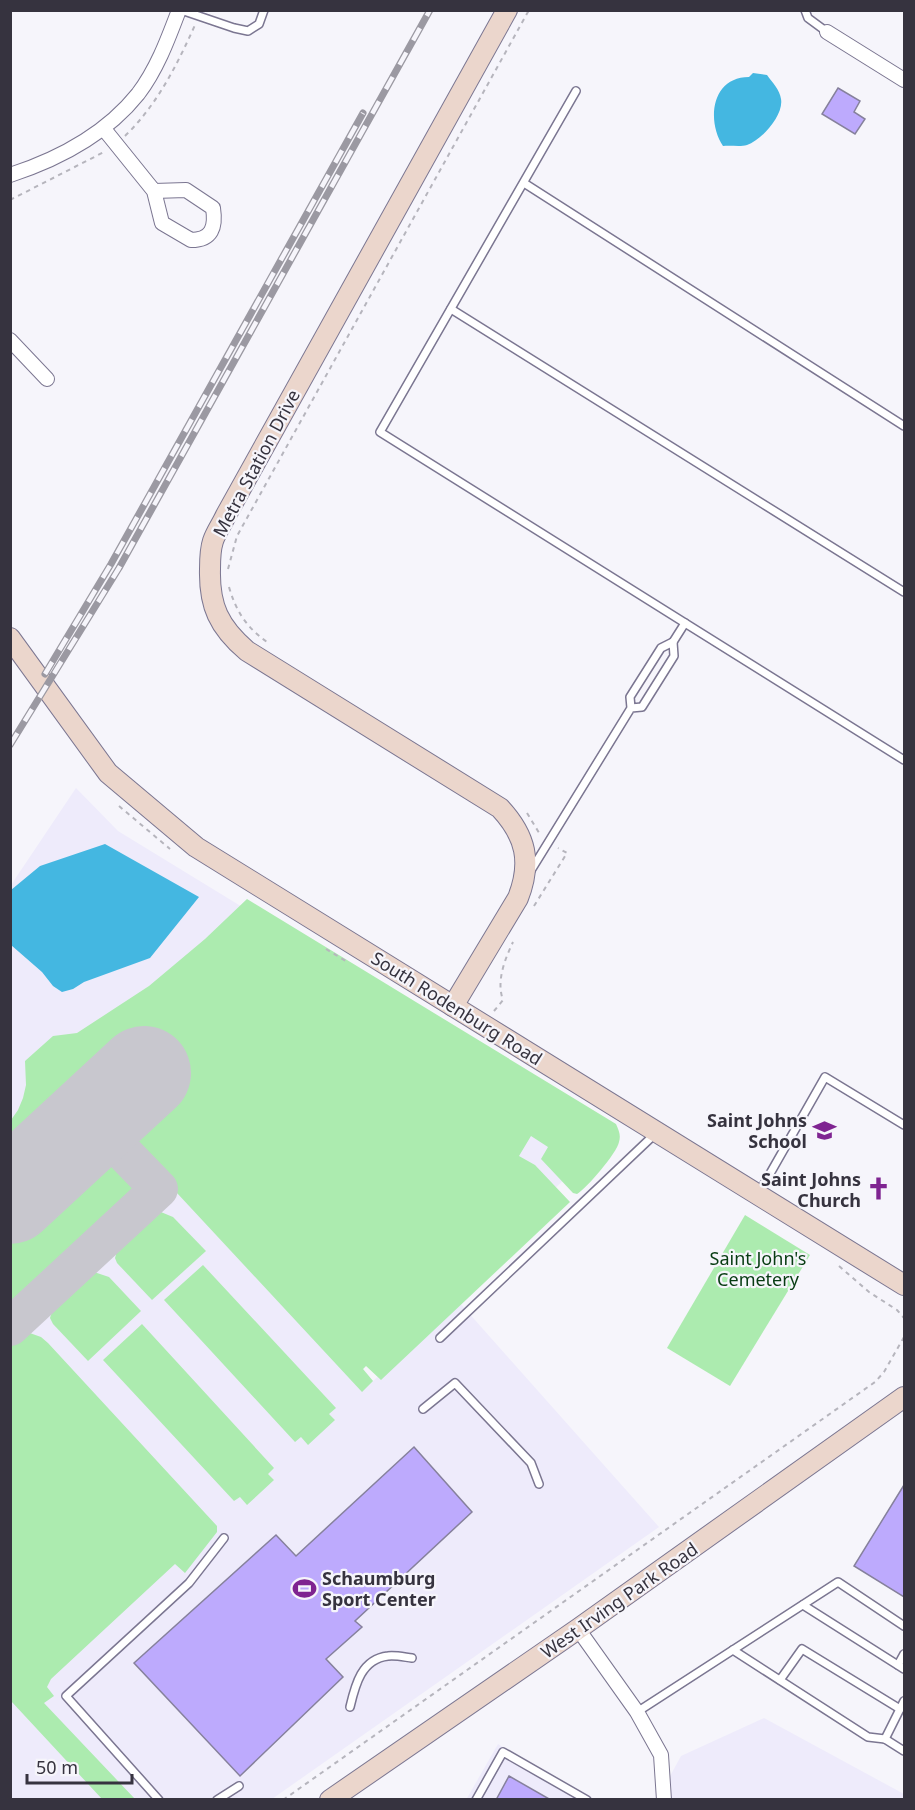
<svg xmlns="http://www.w3.org/2000/svg" width="915" height="1810" font-family="'Noto Sans',sans-serif">
<rect width="100%" height="100%" fill="#f6f5fb"/>
<!-- built -->
<g fill="#eeebfb">
<polygon points="76,788 118,831 239,905 602,1144 363,1369 373,1381 459,1302 659,1527 272,1799 11,1800 11,885"/>
<polygon points="764,1718 904,1794 904,1800 657,1800 681,1756"/>
<polygon points="498,1744 590,1799 466,1800"/>
</g>
<!-- green -->
<g fill="#acebaf">
<path d="M247,899L616,1124C619,1131 621,1135 619,1142C617,1153 586,1189 577,1194L573,1193L541,1159L548,1147L531,1136L519,1156L535,1165L570,1202L381,1380L366,1366L363,1369L373,1381L362,1392L124,1136L171,1092L127,1045L11,1152V1120L18,1110L23,1098L26,1085L25,1061L53,1036L77,1033L149,986L205,939Z"/>
<path d="M93,1166C116,1163 135,1170 133,1196L11,1310V1241Z"/>
<polygon points="156,1210 173,1217 206,1251 152,1300 117,1263 115,1258 119,1244"/>
<polygon points="745,1215 810,1255 730,1386 667,1348"/>
<polygon points="203,1265 336,1408 329,1414 335,1420 308,1445 301,1437 295,1442 164,1300"/>
<polygon points="91,1271 109,1277 141,1311 88,1361 53,1324 50,1318 54,1305"/>
<polygon points="142,1324 274,1468 268,1474 274,1480 247,1505 240,1497 234,1501 103,1360"/>
<polygon points="27,1332 41,1337 48,1343 217,1526 217,1532 185,1573 175,1564 51,1679 47,1687 54,1696 44,1703 135,1799 102,1799 11,1701 10,1343"/>
</g>
<!-- water -->
<g fill="#44b7e1">
<path d="M753,73L767,75C772,82 780,90 781,99C784,115 762,140 747,145C740,147 731,145 723,146C706,120 712,77 749,77Z"/>
<polygon points="105,844 199,897 150,958 84,982 73,989 62,992 53,986 42,972 11,945 11,890 40,866"/>
</g>
<g fill="none" stroke-linecap="round" stroke-linejoin="round">
<!-- taxiway -->
<polyline stroke="#c8c7ce" stroke-width="38" points="10,1327 159,1189 93,1121"/>
<!-- runway -->
<polyline stroke="#c8c7ce" stroke-width="94" points="10,1197 144,1073"/>
</g>
<!-- building -->
<g fill="#bdaafd" stroke="#86819c" stroke-width="1.5">
<polygon points="838,88 860,101 854,112 865,119 855,134 822,114"/>
<polygon points="414,1447 472,1512 355,1621 362,1627 326,1659 343,1677 240,1776 134,1663 276,1535 296,1556"/>
<polygon points="904,1485 904,1597 854,1566"/>
<polygon points="509,1776 551,1800 496,1800"/>
</g>
<g fill="none" stroke-linecap="round" stroke-linejoin="round">
<defs>
<g id="lane">
<polyline points="181,10 234,28 248,31 259,24 264,10"/>
<polyline points="805,10 808,18 827,32"/>
<polyline points="576,91 380,432 685,623 673,642"/>
<polyline points="524,183 904,426"/>
<polyline points="451,309 904,592"/>
<polyline points="685,623 904,760"/>
<polyline points="530,872 631,708 630,697 661,648 673,642 674,656 642,707 631,708"/>
<polyline points="759,1193 825,1077 904,1125"/>
<polyline points="440,1338 656,1133"/>
<polyline points="423,1409 455,1383 531,1463 539,1484"/>
<polyline points="803,1605 904,1669"/>
<polyline points="733,1650 868,1737 885,1739 904,1751"/>
<polyline points="898,1665 904,1654"/>
<polyline points="780,1680 802,1649 900,1709"/>
<path d="M350,1707C355,1686 361,1659 388,1656C395,1655 404,1657 412,1658"/>
<polyline points="637,1712 838,1582 904,1626"/>
<polyline points="885,1739 904,1701"/>
<polyline points="159,1800 66,1696 189,1583 224,1538"/>
<polyline points="217,1800 239,1786"/>
<polyline points="476,1800 503,1752 587,1800"/>
</g>
<g id="street">
<polyline points="827,32 904,80"/>
<path d="M104,129L154,191L186,190L213,208C216,227 212,240 191,240L162,223L154,191"/>
<path d="M10,175C59,159 106,134 138,94C157,69 168,39 179,10"/>
<polyline points="10,340 47,379"/>
<polyline points="578,1629 637,1712 661,1755 664,1800"/>
</g>
<g id="secondary">
<polyline points="10,638 108,773 196,847 904,1285"/>
<path d="M453,1006L518,898C532,862 526,836 500,808L247,651C219,627 209,606 210,569C210,559 210,550 213,541C216,532 222,524 226,515L507,10"/>
<polyline points="330,1800 578,1629 904,1397"/>
</g>
</defs>
<!-- lane casing -->
<use href="#lane" stroke="#7b7691" stroke-width="10"/>
<!-- street casing -->
<use href="#street" stroke="#7b7691" stroke-width="16"/>
<!-- secondary casing -->
<use href="#secondary" stroke="#7b7691" stroke-width="22"/>
<!-- path -->
<g stroke="#b6b5bd" stroke-width="2" stroke-dasharray="4.5 4.5" stroke-linecap="butt">
<path d="M125,136C157,105 177,65 195,25"/>
<polyline points="10,200 104,152"/>
<polyline points="228,569 237,536 529,10"/>
<path d="M229,587C236,611 246,627 267,642"/>
<polyline points="119,806 170,849"/>
<polyline points="527,813 541,836"/>
<polyline points="534,906 567,853 558,848"/>
<polyline points="326,949 349,963"/>
<path d="M494,1011L503,1000C496,981 505,959 513,942"/>
<polyline points="839,1266 869,1292 897,1310 904,1318"/>
<polyline points="283,1800 875,1382 884,1372 904,1337"/>
</g>
<!-- lane -->
<use href="#lane" stroke="#fff" stroke-width="7"/>
<!-- street -->
<use href="#street" stroke="#fff" stroke-width="14"/>
<!-- secondary -->
<use href="#secondary" stroke="#ebd6cc" stroke-width="20"/>
<defs>
<g id="rail">
<polyline points="45,674 111,564 363,113"/>
<polyline points="10,745 119,568 430,10"/>
</g>
</defs>
<!-- rail casing -->
<use href="#rail" stroke="#9b99a2" stroke-width="7"/>
<!-- rail -->
<use href="#rail" stroke="#f6f5fb" stroke-width="4.5" stroke-dasharray="14" stroke-linecap="butt"/>
</g>
<!-- icons -->
<defs>
<symbol id="school-bare" viewBox="-9 -9 18 18"><path d="M0-5L7-2L0 1L-7-2ZM-4 1L0 2.5L4 1V4Q0 6-4 4Z" fill="#7f2491" stroke="#f6f5fb" stroke-width="2.5" paint-order="stroke"/></symbol>
<symbol id="church-bare" viewBox="-9 -9 18 18"><path d="M-1.2-6h2.4v3.5h3.3v2.4h-3.3V6h-2.4V-.1h-3.3v-2.4h3.3Z" fill="#7f2491" stroke="#f6f5fb" stroke-width="2.5" paint-order="stroke"/></symbol>
<symbol id="stadium-bare" viewBox="-9 -9 18 18"><path d="M0-5a6.5 5 0 1 0 0 10a6.5 5 0 1 0 0-10ZM-3.5-1.8h7v3.6h-7Z" fill="#7f2491" stroke="#f6f5fb" stroke-width="2.5" paint-order="stroke"/></symbol>
</defs>
<g fill-rule="evenodd">
<use href="#school-bare" x="808" y="1114" width="33" height="33"/>
<use href="#church-bare" x="862" y="1172" width="33" height="33"/>
<use href="#stadium-bare" x="288" y="1572" width="33" height="33"/>
</g>
<g text-anchor="middle" dominant-baseline="central" stroke-width="4.5" stroke-linejoin="round" paint-order="stroke">
<!-- street labels -->
<g font-size="18" fill="#36333f" stroke="#f6f5fb">
<text transform="translate(256 463) rotate(-62)">Metra Station Drive</text>
<text transform="translate(457 1008) rotate(32)">South Rodenburg Road</text>
<text transform="translate(619 1600) rotate(-35)">West Irving Park Road</text>
</g>
<!-- poi labels -->
<g font-size="18" font-weight="bold" fill="#36333f" stroke="#f6f5fb" text-anchor="end">
<text x="807" y="1120">Saint Johns<tspan x="807" dy="21">School</tspan></text>
<text x="861" y="1179">Saint Johns<tspan x="861" dy="21">Church</tspan></text>
<text x="322" y="1578" text-anchor="start">Schaumburg<tspan x="322" dy="21">Sport Center</tspan></text>
</g>
<!-- park labels -->
<g font-size="18" fill="#073c12" stroke="#f6f5fb">
<text x="758" y="1258">Saint John's<tspan x="758" dy="21">Cemetery</tspan></text>
</g>
</g>
<!-- border -->
<rect width="915" height="1810" fill="none" stroke="#36333f" stroke-width="24"/>
<!-- scale -->
<path d="M27 1774v9h105v-9" fill="none" stroke="#36333f" stroke-width="3"/>
<text x="36" y="1774" font-size="18" fill="#36333f" stroke="#f6f5fb" stroke-width="4.5" paint-order="stroke">50 m</text>
</svg>
